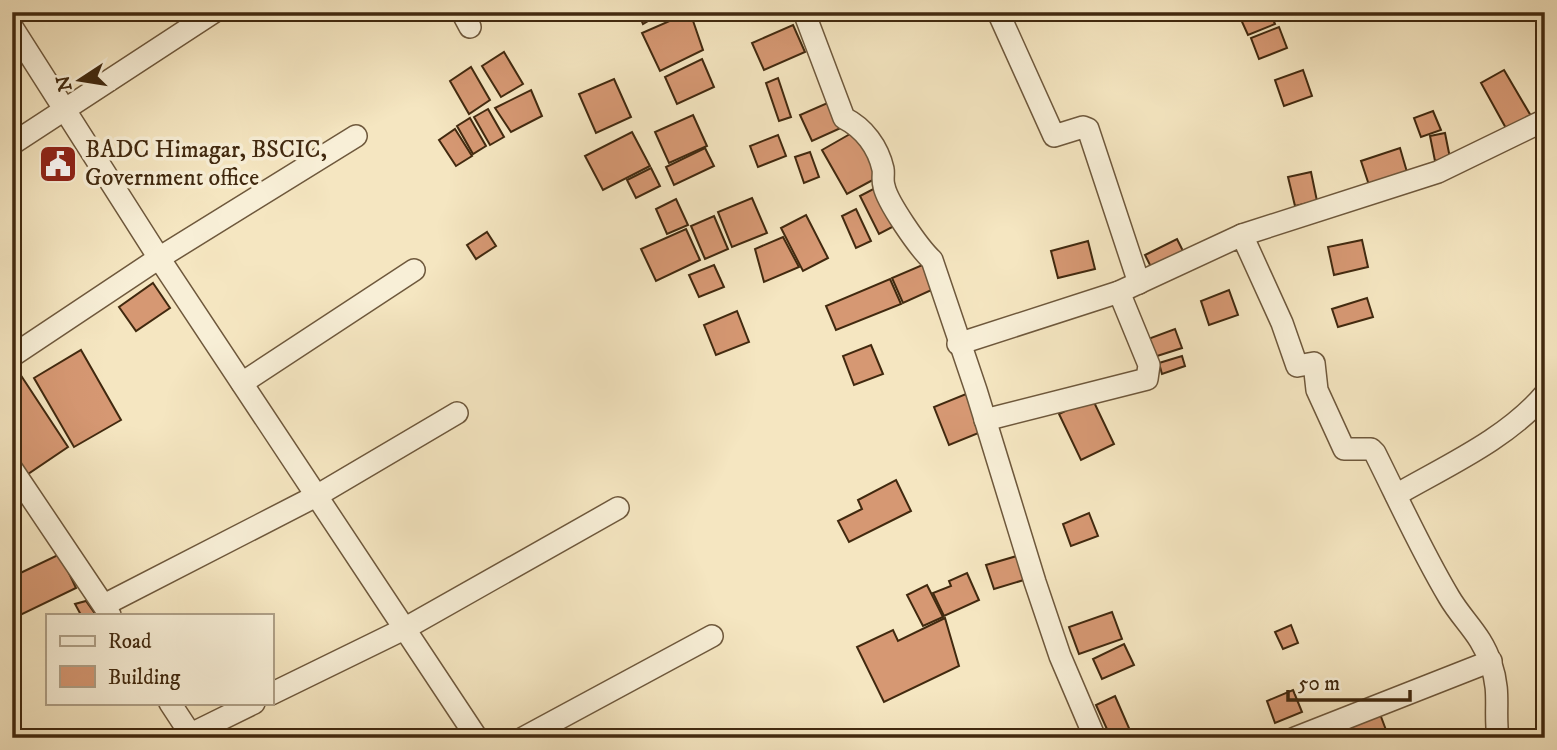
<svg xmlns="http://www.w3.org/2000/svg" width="1557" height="750" font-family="'IM FELL DW Pica',serif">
<rect width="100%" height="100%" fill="#f5e6c1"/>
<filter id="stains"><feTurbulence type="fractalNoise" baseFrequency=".00286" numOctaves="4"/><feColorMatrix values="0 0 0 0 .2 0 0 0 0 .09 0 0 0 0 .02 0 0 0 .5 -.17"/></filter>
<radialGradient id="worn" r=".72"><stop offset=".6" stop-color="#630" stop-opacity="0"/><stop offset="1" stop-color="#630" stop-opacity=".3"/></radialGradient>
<!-- building -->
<g fill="#d69873" stroke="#41290f" stroke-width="2">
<polygon points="638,12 663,12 643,24"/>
<polygon points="690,12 703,50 660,71 642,33"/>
<polygon points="1270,12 1275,24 1248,35 1238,13"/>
<polygon points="793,25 805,52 764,70 752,43"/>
<polygon points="1279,27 1287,48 1259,59 1251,38"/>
<polygon points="504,52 523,84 501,97 482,66"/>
<polygon points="702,59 714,87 677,104 665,77"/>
<polygon points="471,67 490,100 469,114 450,81"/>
<polygon points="1303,70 1312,96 1284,106 1275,80"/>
<polygon points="1504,70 1531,116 1507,130 1481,83"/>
<polygon points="778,78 791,117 779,121 766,83"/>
<polygon points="614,79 631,117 596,133 579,94"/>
<polygon points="531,90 542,116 511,132 495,108"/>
<polygon points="832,101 843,127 812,141 800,115"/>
<polygon points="488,109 504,137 490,145 474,117"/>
<polygon points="1433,111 1441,130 1421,137 1414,118"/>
<polygon points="693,115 707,146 669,163 655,132"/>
<polygon points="470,118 486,146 473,154 457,126"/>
<polygon points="455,129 472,156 456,166 439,140"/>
<polygon points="857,130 882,175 847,194 822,150"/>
<polygon points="632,132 650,166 603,190 585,156"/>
<polygon points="1445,133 1450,158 1435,161 1430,136"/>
<polygon points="778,135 786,156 758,167 750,146"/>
<polygon points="705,148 714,166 674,185 666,167"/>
<polygon points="1400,148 1407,172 1369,185 1361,161"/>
<polygon points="810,152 819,177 804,183 795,157"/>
<polygon points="651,168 660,186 636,198 627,180"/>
<polygon points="1311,172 1317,201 1295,206 1288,177"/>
<polygon points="879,186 898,224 879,234 860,196"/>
<polygon points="752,198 767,233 732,247 718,212"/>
<polygon points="676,199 688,225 667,234 656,209"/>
<polygon points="856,209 871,241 856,248 842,216"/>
<polygon points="806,215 828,258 803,271 781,228"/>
<polygon points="714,216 728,249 705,259 691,226"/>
<polygon points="686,229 700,260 656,281 641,249"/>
<polygon points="487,232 496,246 476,259 467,245"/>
<polygon points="783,237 799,267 764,282 755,249"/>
<polygon points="1177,239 1186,257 1154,273 1145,255"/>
<polygon points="1362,240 1368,267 1334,275 1328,247"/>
<polygon points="1088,241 1095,269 1058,278 1051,251"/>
<polygon points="927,263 936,288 903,303 892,278"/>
<polygon points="714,265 724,287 699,297 689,275"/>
<polygon points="890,279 901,304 836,330 826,306"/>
<polygon points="153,283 170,308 136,331 119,307"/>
<polygon points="1229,290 1238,315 1209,325 1201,301"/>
<polygon points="1367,298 1373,317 1338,327 1332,309"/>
<polygon points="737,311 749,342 716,355 704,325"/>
<polygon points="1175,329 1182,348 1154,357 1148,339"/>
<polygon points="871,345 883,374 854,385 843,356"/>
<polygon points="81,350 121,420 74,447 34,378"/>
<polygon points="1182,356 1185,366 1162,374 1159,363"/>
<polygon points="20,374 68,447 25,476 12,456 12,379"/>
<polygon points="966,394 981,432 949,445 934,407"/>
<polygon points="1092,398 1114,444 1081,460 1059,414"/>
<polygon points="896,480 911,511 849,542 838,521 862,509 858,500"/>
<polygon points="1089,513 1098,536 1071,546 1063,524"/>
<polygon points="60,554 76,588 12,619 12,577"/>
<polygon points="1020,555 1027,579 994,589 986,565"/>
<polygon points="967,573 979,600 944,616 933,593 951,586 949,581"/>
<polygon points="927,585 943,617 923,626 907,595"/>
<polygon points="86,601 96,615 81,615 75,604"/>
<polygon points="1112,612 1122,639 1079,654 1069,627"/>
<polygon points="945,618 959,666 884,702 857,647 893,630 898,641"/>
<polygon points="1291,625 1298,643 1283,649 1275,632"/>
<polygon points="1124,644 1134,665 1102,679 1093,659"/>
<polygon points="1293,690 1302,712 1275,723 1267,701"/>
<polygon points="1115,696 1132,735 1127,738 1111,738 1096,705"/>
<polygon points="1380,714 1389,738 1356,738 1351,725"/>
</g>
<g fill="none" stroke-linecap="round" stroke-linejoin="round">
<defs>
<g id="minor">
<polyline points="462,12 470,27"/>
<path d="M804,12L844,118C864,128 878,147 883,169C884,174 882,180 884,186C887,202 919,248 932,260L976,390L1035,582L1060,656L1095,738"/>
<polyline points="998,12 1054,136 1083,127 1088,129 1139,283"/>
<polyline points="12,27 159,258 477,738"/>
<polyline points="12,144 214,12"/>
<polyline points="1242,235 1438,172 1545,120"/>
<path d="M958,344L1119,292L1242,235L1282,323L1297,366L1314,363L1317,390L1344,449H1371L1375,453C1399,501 1421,550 1449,597C1463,621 1482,635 1491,664C1501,693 1494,710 1498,738"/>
<polyline points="12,356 159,258 356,136"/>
<polyline points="242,383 414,270"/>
<polyline points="985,420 1147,379 1149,365 1119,292"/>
<polyline points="12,469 110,615"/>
<path d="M1396,495C1446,466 1507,439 1545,394"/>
<polyline points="104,605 318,495 457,413"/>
<polyline points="271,694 404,629 618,508"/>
<polyline points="170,703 193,738"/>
<polyline points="191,734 254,703"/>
<polyline points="523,738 712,636"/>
<polyline points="1295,738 1491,661"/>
</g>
</defs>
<!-- minor casing -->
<use href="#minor" stroke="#6e583c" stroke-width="24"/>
<!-- minor -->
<use href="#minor" stroke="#f8efd7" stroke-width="21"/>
</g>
<!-- icons -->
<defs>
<symbol id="civic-square" viewBox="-11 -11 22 22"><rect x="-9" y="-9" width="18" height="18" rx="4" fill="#8f2418" stroke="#f8efd7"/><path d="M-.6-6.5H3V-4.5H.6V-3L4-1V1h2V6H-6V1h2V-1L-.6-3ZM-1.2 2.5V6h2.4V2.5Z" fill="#fff"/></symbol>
</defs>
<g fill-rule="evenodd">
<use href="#civic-square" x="36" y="142" width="44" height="44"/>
</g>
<g text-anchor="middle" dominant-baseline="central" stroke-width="7" stroke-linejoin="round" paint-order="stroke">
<!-- poi labels -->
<g font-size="24" fill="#41290f" stroke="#f8efd7" text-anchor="start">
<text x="85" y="150">BADC Himagar, BSCIC,<tspan x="85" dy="28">Government office</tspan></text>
</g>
</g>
<!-- margin -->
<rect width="1557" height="750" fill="none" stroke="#f5e6c1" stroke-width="42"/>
<rect x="14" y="14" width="1529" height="722" fill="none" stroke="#41290f" stroke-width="3.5"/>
<rect x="21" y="21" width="1515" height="708" fill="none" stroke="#41290f" stroke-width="2"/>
<!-- legend -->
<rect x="46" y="614" width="228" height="91" fill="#f8efd7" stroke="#afa087" stroke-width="2"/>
<rect x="60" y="636" width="35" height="10" fill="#f8efd7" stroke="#afa087" stroke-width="2"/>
<text x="108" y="648" font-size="21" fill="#41290f">Road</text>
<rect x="60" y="666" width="35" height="21" fill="#d69873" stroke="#afa087" stroke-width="2"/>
<text x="108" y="684" font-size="21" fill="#41290f">Building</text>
<!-- north arrow -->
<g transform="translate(80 80) rotate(258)" stroke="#f8efd7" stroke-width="5" paint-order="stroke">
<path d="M0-5L12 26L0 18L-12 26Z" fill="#41290f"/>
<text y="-10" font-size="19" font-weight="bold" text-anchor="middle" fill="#41290f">N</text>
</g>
<!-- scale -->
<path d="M1288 690v10h122v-10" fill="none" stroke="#41290f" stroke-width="3.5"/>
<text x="1298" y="690" font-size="21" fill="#41290f" stroke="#f8efd7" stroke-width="5" paint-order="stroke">50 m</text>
<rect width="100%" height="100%" filter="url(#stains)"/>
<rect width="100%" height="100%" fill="url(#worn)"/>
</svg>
